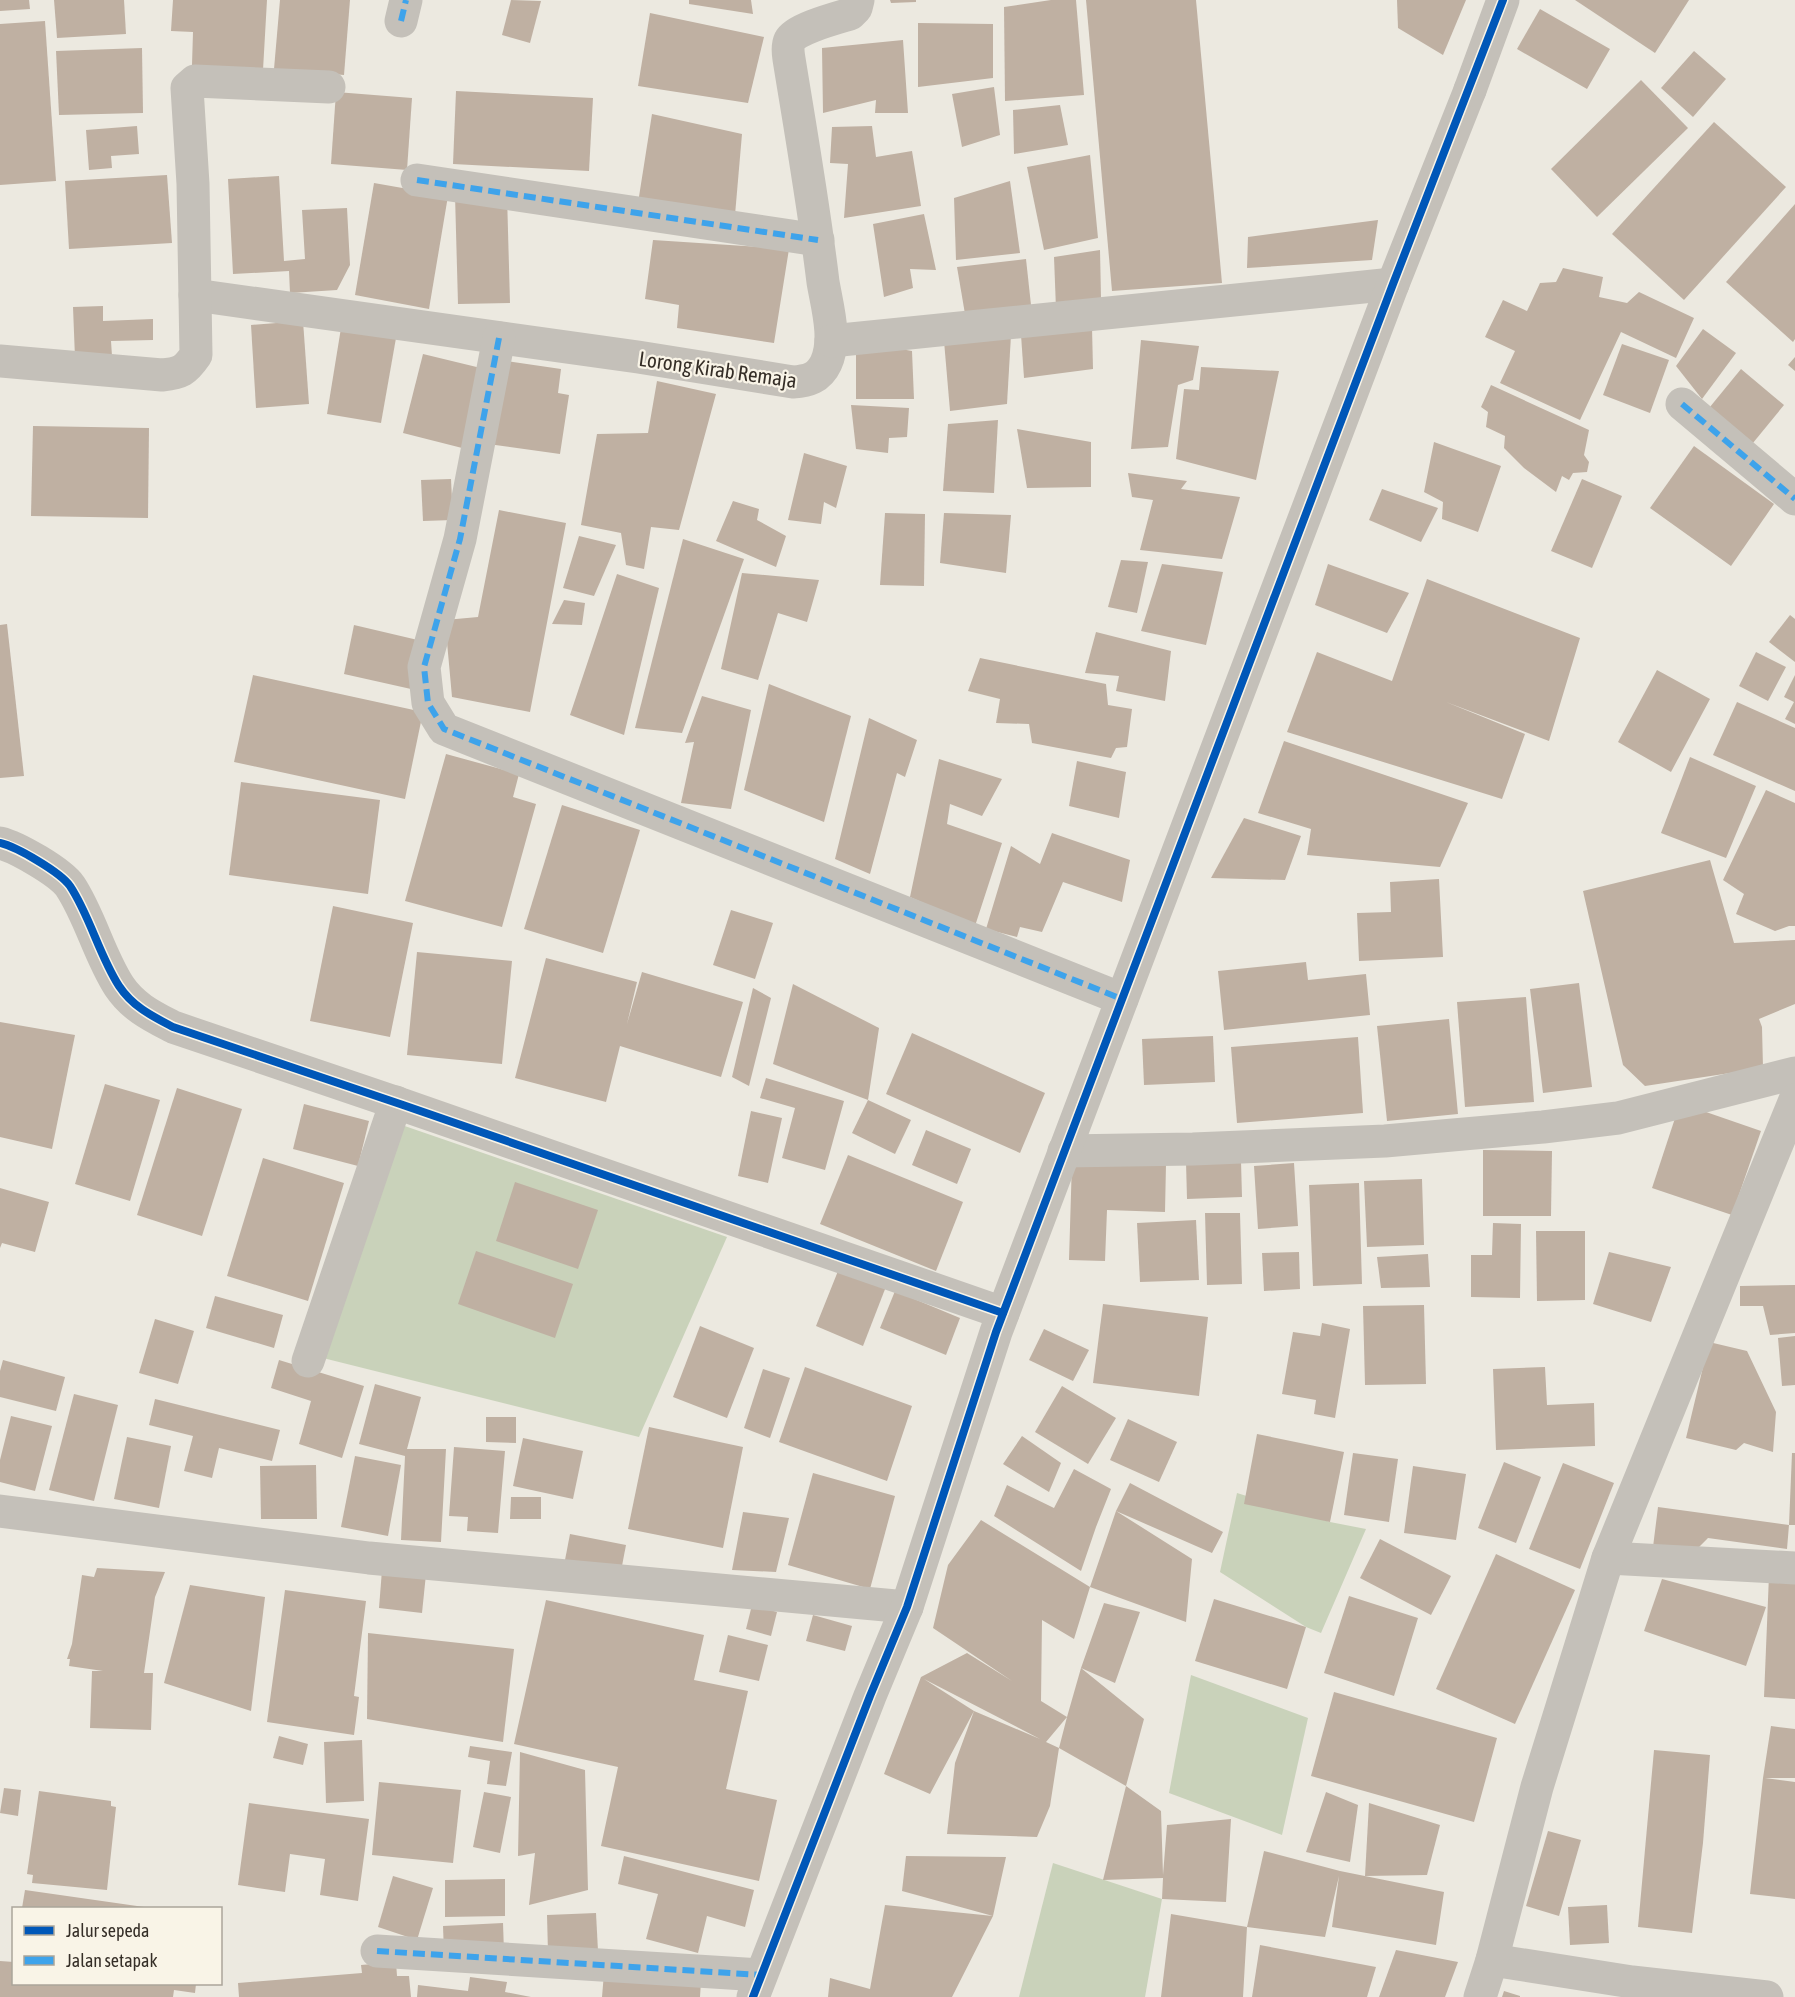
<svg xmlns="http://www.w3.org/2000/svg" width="1795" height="1997" font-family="'Asap Condensed',sans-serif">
<rect width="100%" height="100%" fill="#ece9e0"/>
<!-- green -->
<g fill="#c9d2ba">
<polygon points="393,1122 727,1237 639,1437 307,1354"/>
<polygon points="1237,1493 1330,1522 1366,1529 1321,1633 1306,1627 1220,1572"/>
<polygon points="1191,1675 1308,1718 1282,1835 1169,1793"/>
<polygon points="1053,1863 1162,1899 1145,1997 1019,1997"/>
</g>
<!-- building -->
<g fill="#bfb0a2" fill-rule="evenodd">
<polygon points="0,0 29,0 30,9 0,11"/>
<polygon points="54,0 124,0 126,34 57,38"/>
<polygon points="173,0 267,0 263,70 192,65 193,32 171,31"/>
<polygon points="280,0 350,0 344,75 274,69"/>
<polygon points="511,0 541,1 530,43 502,35"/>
<polygon points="689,0 751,0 753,14 689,4"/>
<polygon points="890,0 916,0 916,2 891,3"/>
<polygon points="1051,0 1076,0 1084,95 1005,101 1004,7"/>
<polygon points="1086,0 1196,0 1222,283 1112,291"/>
<polygon points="1397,0 1466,0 1443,55 1398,28"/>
<polygon points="1575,0 1689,0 1655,53"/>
<polygon points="1540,9 1610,49 1587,89 1517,49"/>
<polygon points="650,13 764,37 748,103 638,86"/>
<polygon points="45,21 56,181 0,185 0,24"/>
<polygon points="918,23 993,24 993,78 918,87"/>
<polygon points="903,40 908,113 875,113 876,100 823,113 822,48"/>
<polygon points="142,48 143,113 59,115 56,51"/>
<polygon points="1694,51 1726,79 1693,117 1661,88"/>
<polygon points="1641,80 1688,128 1597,217 1551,169"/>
<polygon points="994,87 1000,135 962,147 952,94"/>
<polygon points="456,91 593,98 589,171 453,164"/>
<polygon points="336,92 412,98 407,170 331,164"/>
<polygon points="1060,105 1068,145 1014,154 1013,110"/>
<polygon points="652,114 742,134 735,215 638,203"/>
<polygon points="1714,122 1786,187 1684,300 1612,234"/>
<polygon points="137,126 139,154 111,156 112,168 89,170 86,130"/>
<polygon points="872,126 876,157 912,151 921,206 844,218 848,164 830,163 832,127"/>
<polygon points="1090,155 1098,238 1044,250 1027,167"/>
<polygon points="167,175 172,243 69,249 65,181"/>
<polygon points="279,176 284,261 305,259 302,210 347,208 350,265 337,290 290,293 289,271 233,274 228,179"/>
<polygon points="1010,181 1020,253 956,260 954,198"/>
<polygon points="374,183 448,196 429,309 355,295"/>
<polygon points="455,195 507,195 510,303 458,304"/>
<polygon points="1795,204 1795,339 1793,342 1726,282"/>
<polygon points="924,214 936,270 910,269 913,288 884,297 873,224"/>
<polygon points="1378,220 1372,260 1247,268 1248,237"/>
<polygon points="653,240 789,249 774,343 677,328 679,305 645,299"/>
<polygon points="1100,250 1101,298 1056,309 1054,257"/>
<polygon points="1026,259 1031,305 965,314 957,267"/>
<polygon points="1563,268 1603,277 1599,297 1627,303 1639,292 1694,318 1676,358 1621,332 1580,420 1500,383 1515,351 1485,337 1503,300 1527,311 1540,283 1556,282"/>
<polygon points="103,306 103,321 153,319 153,340 111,341 112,356 75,358 73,307"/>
<polygon points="303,321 309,404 256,408 251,325"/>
<polygon points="1092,327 1093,369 1024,378 1021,335"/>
<polygon points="341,328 396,338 381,423 327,414"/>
<polygon points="1703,329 1736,353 1702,399 1676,366"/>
<polygon points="1011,335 1007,404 950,411 944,341"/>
<polygon points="1141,340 1199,346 1193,380 1178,385 1168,447 1131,449"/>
<polygon points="856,341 912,351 914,399 856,399"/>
<polygon points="1622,344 1669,360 1650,413 1603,395"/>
<polygon points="423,354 489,370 470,450 403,433"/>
<polygon points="1795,357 1795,371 1788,365"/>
<polygon points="500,360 561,369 558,393 569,395 560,454 488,444"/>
<polygon points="1201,367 1279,371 1256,480 1176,459 1184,389 1199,390"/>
<polygon points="1741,369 1784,405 1748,449 1705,413"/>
<polygon points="657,381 716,394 679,530 651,527 644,569 626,565 621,533 581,525 597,434 648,433"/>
<polygon points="1491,385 1589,430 1584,455 1589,462 1587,472 1573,473 1569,480 1562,476 1556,492 1524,468 1504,448 1505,436 1486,427 1488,412 1481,407"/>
<polygon points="851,405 909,408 907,437 889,438 888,453 856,449"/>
<polygon points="998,420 994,493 943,491 948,424"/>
<polygon points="33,426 149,428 148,518 31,516"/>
<polygon points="1017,429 1091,442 1091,487 1027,488"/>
<polygon points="1434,442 1501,466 1478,532 1442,519 1443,502 1424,492"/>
<polygon points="1694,446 1774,504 1731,566 1650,508"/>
<polygon points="804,453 847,466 836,508 824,502 821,524 788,520"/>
<polygon points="1128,473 1187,481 1181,489 1240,497 1222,559 1140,550 1153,500 1132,497"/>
<polygon points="451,479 453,520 423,521 421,480"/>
<polygon points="1582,479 1622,496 1592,568 1551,551"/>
<polygon points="1382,489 1438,508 1421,542 1369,520"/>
<polygon points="733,501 759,509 757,520 786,536 776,567 716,541"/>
<polygon points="499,510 566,523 530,712 452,697 445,620 478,617"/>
<polygon points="885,513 925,514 924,586 880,585"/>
<polygon points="944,513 1011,515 1006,573 940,563"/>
<polygon points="579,536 616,545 594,596 563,588"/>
<polygon points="683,539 744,559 682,733 635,728"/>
<polygon points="1121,560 1148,562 1137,613 1108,607"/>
<polygon points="1162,564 1223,572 1206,645 1141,631"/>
<polygon points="1328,564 1409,593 1387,633 1315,605"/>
<polygon points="742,573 819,580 807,622 778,613 758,680 721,669"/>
<polygon points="617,574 659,588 624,735 570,715"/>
<polygon points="1427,579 1580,638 1549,741 1446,702 1525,734 1502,799 1287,732 1317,652 1392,681"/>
<polygon points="564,600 585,603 582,625 552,624"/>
<polygon points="1790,615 1795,619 1795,662 1769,642"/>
<polygon points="7,624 24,776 0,778 0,625"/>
<polygon points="354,625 422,641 411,689 344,674"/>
<polygon points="1096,632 1171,651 1165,701 1116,691 1119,676 1085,673"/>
<polygon points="1756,652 1786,667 1768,701 1739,686"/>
<polygon points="980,658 1106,684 1108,705 1132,709 1127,747 1116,748 1111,758 1032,743 1029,724 996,723 1000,699 968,691"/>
<polygon points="1657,670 1710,699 1671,772 1618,742"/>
<polygon points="253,675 423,712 405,799 234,762"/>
<polygon points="1795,675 1795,724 1785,719 1794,702 1784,697"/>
<polygon points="769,684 851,716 824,822 744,790"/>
<polygon points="702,696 751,710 731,809 681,803 694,742 685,743"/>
<polygon points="1737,702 1795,728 1795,791 1713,755"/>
<polygon points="869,718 917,740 905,777 897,773 870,874 835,859"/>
<polygon points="1284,741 1468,803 1440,867 1307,855 1311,829 1258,813"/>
<polygon points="446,754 519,774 513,797 536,804 502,927 405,901"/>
<polygon points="1690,757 1756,786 1726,858 1661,833"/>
<polygon points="939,759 1002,779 982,816 950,804 947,824 1002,843 975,926 910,897"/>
<polygon points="1077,761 1126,772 1119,818 1069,806"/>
<polygon points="241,782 380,800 368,894 229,875"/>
<polygon points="1766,790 1795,803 1795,926 1789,926 1775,931 1736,914 1744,894 1723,880"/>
<polygon points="562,805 640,830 603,953 524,929"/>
<polygon points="1244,818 1301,836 1285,880 1211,878"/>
<polygon points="1052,833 1130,860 1122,902 1063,882 1042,932 1020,927 1017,937 986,929 1011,846 1040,864"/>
<polygon points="1710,860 1734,943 1795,940 1795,1004 1759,1019 1762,1027 1763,1068 1645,1086 1623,1065 1583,891"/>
<polygon points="1439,879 1443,957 1359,961 1357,913 1391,912 1390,882"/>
<polygon points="333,906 413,923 390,1037 310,1021"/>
<polygon points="731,910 773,923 755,979 713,965"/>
<polygon points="417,952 512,961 502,1064 407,1055"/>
<polygon points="546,958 637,982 627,1024 642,972 743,1002 721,1077 620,1046 606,1102 515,1078"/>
<polygon points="1306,962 1308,980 1366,974 1370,1015 1224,1030 1218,971"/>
<polygon points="1579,983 1592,1087 1543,1093 1530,989"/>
<polygon points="793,984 879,1028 868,1100 773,1064"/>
<polygon points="753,988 771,998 749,1086 732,1077"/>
<polygon points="1526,997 1534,1102 1465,1107 1457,1002"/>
<polygon points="1449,1019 1458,1114 1387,1121 1377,1026"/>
<polygon points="0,1022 75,1035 52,1149 0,1137"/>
<polygon points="912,1033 1045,1093 1020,1153 886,1094"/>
<polygon points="1213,1036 1215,1082 1144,1085 1142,1039"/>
<polygon points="1358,1037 1363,1113 1237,1123 1231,1047"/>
<polygon points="766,1078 844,1101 825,1170 782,1158 795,1108 760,1098"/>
<polygon points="105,1084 160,1100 130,1201 75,1184"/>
<polygon points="177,1088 242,1109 202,1236 137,1215"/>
<polygon points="868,1100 911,1120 895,1154 852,1133"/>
<polygon points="1680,1103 1761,1131 1732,1215 1652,1188"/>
<polygon points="304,1104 369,1121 358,1166 293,1149"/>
<polygon points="751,1111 782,1118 768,1183 738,1176"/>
<polygon points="926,1130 971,1149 957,1184 912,1165"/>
<polygon points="1483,1150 1552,1151 1551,1216 1483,1216"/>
<polygon points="848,1155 963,1202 936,1271 820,1224"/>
<polygon points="263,1158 344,1183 308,1301 227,1276"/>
<polygon points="1072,1161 1166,1164 1165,1212 1107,1210 1105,1261 1069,1260"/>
<polygon points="1241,1161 1242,1197 1187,1199 1186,1162"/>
<polygon points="1294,1163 1298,1226 1258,1229 1254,1166"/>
<polygon points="1422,1179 1424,1245 1367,1247 1364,1181"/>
<polygon points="515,1182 598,1210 578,1269 496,1241"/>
<polygon points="1359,1183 1362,1284 1313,1286 1309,1185"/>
<polygon points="0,1188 49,1202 35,1252 2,1243 0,1248"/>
<polygon points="1205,1213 1240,1213 1242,1284 1207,1285"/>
<polygon points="1196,1220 1199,1280 1140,1282 1137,1223"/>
<polygon points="1493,1223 1521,1224 1520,1298 1471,1297 1471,1255 1492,1255"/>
<polygon points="1536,1231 1585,1231 1585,1300 1537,1301"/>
<polygon points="476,1251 573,1284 555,1338 458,1304"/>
<polygon points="1299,1252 1300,1289 1264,1291 1262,1253"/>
<polygon points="1609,1252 1671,1267 1651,1322 1593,1304"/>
<polygon points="1428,1254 1430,1287 1381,1288 1377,1257"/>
<polygon points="840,1266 887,1284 863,1346 816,1326"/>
<polygon points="1795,1285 1795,1333 1770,1335 1763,1306 1740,1306 1740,1286"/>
<polygon points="895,1291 960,1318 946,1355 880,1328"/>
<polygon points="215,1296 283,1315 274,1348 206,1328"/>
<polygon points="1103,1304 1208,1317 1199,1396 1093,1383"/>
<polygon points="1424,1305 1426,1384 1365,1385 1363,1306"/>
<polygon points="155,1319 194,1331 178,1384 139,1373"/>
<polygon points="1322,1323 1350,1329 1335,1418 1314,1414 1316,1400 1282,1394 1293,1332 1320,1336"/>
<polygon points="700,1326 754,1348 727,1418 673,1397"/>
<polygon points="1044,1329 1089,1350 1073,1381 1029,1360"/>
<polygon points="1795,1336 1795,1385 1782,1386 1778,1338"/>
<polygon points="1709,1342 1747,1351 1776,1412 1773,1452 1744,1443 1736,1450 1686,1438"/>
<polygon points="3,1360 65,1377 56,1411 0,1397 0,1371"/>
<polygon points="279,1360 364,1386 342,1458 299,1444 311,1401 271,1388"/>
<polygon points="805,1367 912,1406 887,1481 779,1442"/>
<polygon points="1545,1367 1547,1405 1594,1403 1595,1446 1496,1450 1493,1369"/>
<polygon points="763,1369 790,1378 770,1438 744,1428"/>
<polygon points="375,1384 421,1397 407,1449 446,1449 441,1542 401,1540 405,1456 359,1444"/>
<polygon points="1062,1386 1116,1418 1088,1464 1035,1432"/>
<polygon points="74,1394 118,1405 94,1501 49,1490"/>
<polygon points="155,1399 280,1430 272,1461 219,1448 212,1478 184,1471 193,1436 149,1425"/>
<polygon points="11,1416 52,1426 35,1491 0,1482 0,1460"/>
<polygon points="486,1417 516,1417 516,1443 486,1442"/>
<polygon points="1128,1419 1177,1442 1159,1482 1110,1460"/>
<polygon points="649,1427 743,1447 723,1548 628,1529"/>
<polygon points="1257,1434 1344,1452 1330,1522 1244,1504"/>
<polygon points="1022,1436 1061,1463 1049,1492 1003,1464"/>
<polygon points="127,1437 171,1446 159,1508 114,1499"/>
<polygon points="523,1438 583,1451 573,1499 513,1486"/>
<polygon points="454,1447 505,1451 498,1533 467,1531 468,1517 449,1516"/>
<polygon points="1353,1453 1398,1459 1389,1522 1344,1515"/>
<polygon points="1792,1453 1795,1453 1795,1525 1789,1525"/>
<polygon points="355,1456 401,1465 388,1536 341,1527"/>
<polygon points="1504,1462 1541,1477 1516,1543 1478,1528"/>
<polygon points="1563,1463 1614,1483 1580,1569 1529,1549"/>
<polygon points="316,1465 317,1519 261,1519 260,1466"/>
<polygon points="1413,1466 1466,1474 1456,1540 1404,1533"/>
<polygon points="1074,1469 1111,1489 1096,1527 1081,1571 994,1516 1007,1485 1054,1508"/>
<polygon points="813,1473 895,1496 870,1589 788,1565"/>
<polygon points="1130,1483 1223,1532 1212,1553 1116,1511 1192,1559 1186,1622 1090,1587 1116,1511"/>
<polygon points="511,1497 541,1497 541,1519 510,1519"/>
<polygon points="1658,1507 1789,1525 1787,1549 1708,1538 1693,1553 1653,1547"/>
<polygon points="743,1512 789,1518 776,1572 732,1570"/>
<path d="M981,1520L1090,1587L1074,1639L1042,1620L1041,1701L1067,1717L1081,1668L1104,1603L1140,1612L1115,1683L1081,1668L1144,1719L1126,1786L1059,1748L1050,1806L1037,1837L947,1834L955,1763L974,1711L1040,1739L924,1679L974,1711L930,1794L884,1774L921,1677L967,1653L1012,1681L933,1628L948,1565ZM1067,1717L1059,1748L1046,1742Z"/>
<polygon points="570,1534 626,1545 621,1571 565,1560"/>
<polygon points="1380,1539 1451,1576 1431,1615 1360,1578"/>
<polygon points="1496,1554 1575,1590 1515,1724 1436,1689"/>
<polygon points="97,1568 165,1572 155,1597 144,1673 153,1673 151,1730 90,1728 92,1671 103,1671 69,1666 70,1659 67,1659 72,1644 82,1575 94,1577"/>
<polygon points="382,1570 426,1574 422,1613 379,1608"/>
<polygon points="1769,1575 1795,1576 1795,1699 1764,1697"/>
<polygon points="1662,1579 1766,1607 1746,1666 1644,1631"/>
<polygon points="190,1585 265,1597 251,1711 164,1683"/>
<polygon points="285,1590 366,1601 354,1696 359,1697 354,1735 267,1722"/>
<polygon points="1349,1596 1418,1618 1394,1696 1324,1673"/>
<polygon points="1214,1599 1306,1627 1287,1689 1195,1661"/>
<polygon points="546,1600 704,1635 694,1680 748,1691 726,1789 777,1800 759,1881 601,1846 618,1767 514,1744"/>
<polygon points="752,1605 777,1612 771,1636 746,1629"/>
<polygon points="813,1615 852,1626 845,1651 806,1641"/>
<polygon points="368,1633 514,1649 503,1742 367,1719"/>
<polygon points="728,1635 768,1645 759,1681 719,1672"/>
<polygon points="1334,1692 1497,1738 1474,1822 1311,1776"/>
<polygon points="1771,1726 1795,1729 1795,1778 1765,1778 1795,1782 1795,1899 1750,1894 1763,1778"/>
<polygon points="279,1736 308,1744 303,1765 273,1758"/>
<polygon points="362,1740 364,1801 326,1803 324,1742"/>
<polygon points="470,1746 512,1752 506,1786 487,1784 490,1761 468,1757"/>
<polygon points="1654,1750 1710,1755 1703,1843 1692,1933 1638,1927"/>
<polygon points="520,1752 585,1770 588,1890 529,1905 535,1853 518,1856"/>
<polygon points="379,1782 461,1790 453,1863 372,1855"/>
<polygon points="1126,1786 1161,1811 1163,1875 1167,1825 1231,1819 1226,1902 1162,1899 1163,1878 1103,1880"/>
<polygon points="4,1788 21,1790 18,1816 0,1813"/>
<polygon points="39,1791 111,1801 111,1806 116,1807 107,1890 32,1883 33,1875 27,1874"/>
<polygon points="484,1792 511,1797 500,1853 473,1847"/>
<polygon points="1326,1792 1358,1805 1350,1862 1306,1852"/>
<polygon points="249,1803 369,1819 358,1901 320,1895 325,1859 290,1854 285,1892 238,1885"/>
<polygon points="1369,1803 1440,1825 1427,1875 1365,1876"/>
<polygon points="1548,1831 1581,1840 1559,1916 1526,1906"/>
<polygon points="1264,1851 1340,1871 1444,1892 1436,1945 1332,1927 1339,1876 1325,1937 1247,1927 1243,1997 1161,1997 1171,1914 1247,1927"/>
<polygon points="624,1856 754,1890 745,1927 707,1916 698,1953 646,1939 658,1894 618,1884"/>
<polygon points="906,1856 1006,1857 993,1916 952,1997 828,1997 830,1978 870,1989 885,1905 993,1916 902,1891"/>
<polygon points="393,1876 433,1888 417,1940 378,1927"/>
<polygon points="505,1879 505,1916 445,1917 445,1880"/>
<polygon points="25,1890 144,1907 144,1908 22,1908"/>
<polygon points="1607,1905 1609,1943 1570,1945 1568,1907"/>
<polygon points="596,1913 598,1951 548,1953 547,1915"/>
<polygon points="503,1923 504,1952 444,1954 443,1926"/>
<polygon points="1260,1945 1376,1967 1367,1997 1252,1997"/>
<polygon points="1396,1950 1458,1962 1445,1997 1379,1997"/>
<polygon points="0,1961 14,1962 14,1984 196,1984 195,1993 174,1990 173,1997 0,1997"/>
<polygon points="396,1962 397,1976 409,1976 411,1997 239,1997 238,1983 362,1973 361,1965"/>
<polygon points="604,1973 701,1981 700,1997 602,1997"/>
<polygon points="470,1977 507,1982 505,1992 531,1997 417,1997 418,1985 468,1991"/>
<polygon points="1504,1991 1520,1996 1520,1997 1502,1997"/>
</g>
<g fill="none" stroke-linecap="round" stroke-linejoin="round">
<!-- minor -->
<g stroke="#c4c0b9" stroke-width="33">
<polyline points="401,21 406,0"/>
<polyline points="417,180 818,240"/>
<path d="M195,295L638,357L793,382C808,381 819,378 826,363C837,339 827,306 823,282C814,207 801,133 789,59C788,53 787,46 790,40C795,29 837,18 850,14L856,8L858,0"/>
<polyline points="499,338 460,539 424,667 428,703 444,729 1122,999"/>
<polyline points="831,341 1393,284"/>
<path d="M0,361L162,375C181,373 185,371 196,355L193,184L187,88L195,81L329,87"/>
<polyline points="1682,404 1795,499"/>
<path d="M0,843C17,847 60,872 70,886C90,916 99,955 119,986C133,1007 152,1016 173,1027L403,1105L1003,1313"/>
<polyline points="1064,1151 1193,1149 1385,1141 1543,1127 1618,1118 1795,1073"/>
<polyline points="308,1361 396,1102"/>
<polyline points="0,1511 369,1558 907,1607"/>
<polyline points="1608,1558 1795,1568"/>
<polyline points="377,1951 761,1975"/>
<polyline points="1492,1960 1632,1982 1767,1997"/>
<polyline points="753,1997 870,1696 907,1607 996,1332 1393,284 1470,90"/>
<polyline points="1480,1997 1492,1960 1537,1787 1608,1558 1795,1100"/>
</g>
<!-- tertiary -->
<polyline stroke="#c4c0b9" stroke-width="33" points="1470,90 1503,0"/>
<!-- quiet -->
<g stroke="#3ea3eb" stroke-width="6" stroke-dasharray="12 6" stroke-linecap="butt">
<polyline points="401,21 406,0"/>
<polyline points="417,180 818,240"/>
<polyline points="499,338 460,539 424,667 428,703 444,729 1122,999"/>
<polyline points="1682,404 1795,499"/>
<polyline points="377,1951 761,1975"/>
</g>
<defs>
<g id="cycleway">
<path d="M0,843C17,847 60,872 70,886C90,916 99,955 119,986C133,1007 152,1016 173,1027L403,1105L1003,1313"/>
<polyline points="753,1997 870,1696 907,1607 996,1332 1393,284 1503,0"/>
</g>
</defs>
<!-- cycleway casing -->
<use href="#cycleway" stroke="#f9f4e7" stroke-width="11"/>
<!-- cycleway -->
<use href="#cycleway" stroke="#0057b8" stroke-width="8"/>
</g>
<g text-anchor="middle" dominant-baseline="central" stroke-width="4.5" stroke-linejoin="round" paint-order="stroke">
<!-- street labels -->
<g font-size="21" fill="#352e27" stroke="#f9f4e7">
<text transform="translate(718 369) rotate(8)">Lorong Kirab Remaja</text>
</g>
</g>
<!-- legend -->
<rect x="12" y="1907" width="210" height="78" fill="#f9f4e7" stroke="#aba59a" stroke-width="1.5"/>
<rect x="24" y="1926" width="30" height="9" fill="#0057b8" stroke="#aba59a" stroke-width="1.5"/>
<text x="66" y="1937" font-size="18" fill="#352e27">Jalur sepeda</text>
<rect x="24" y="1956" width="30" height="9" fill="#3ea3eb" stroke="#aba59a" stroke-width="1.5"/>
<text x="66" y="1967" font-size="18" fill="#352e27">Jalan setapak</text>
</svg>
